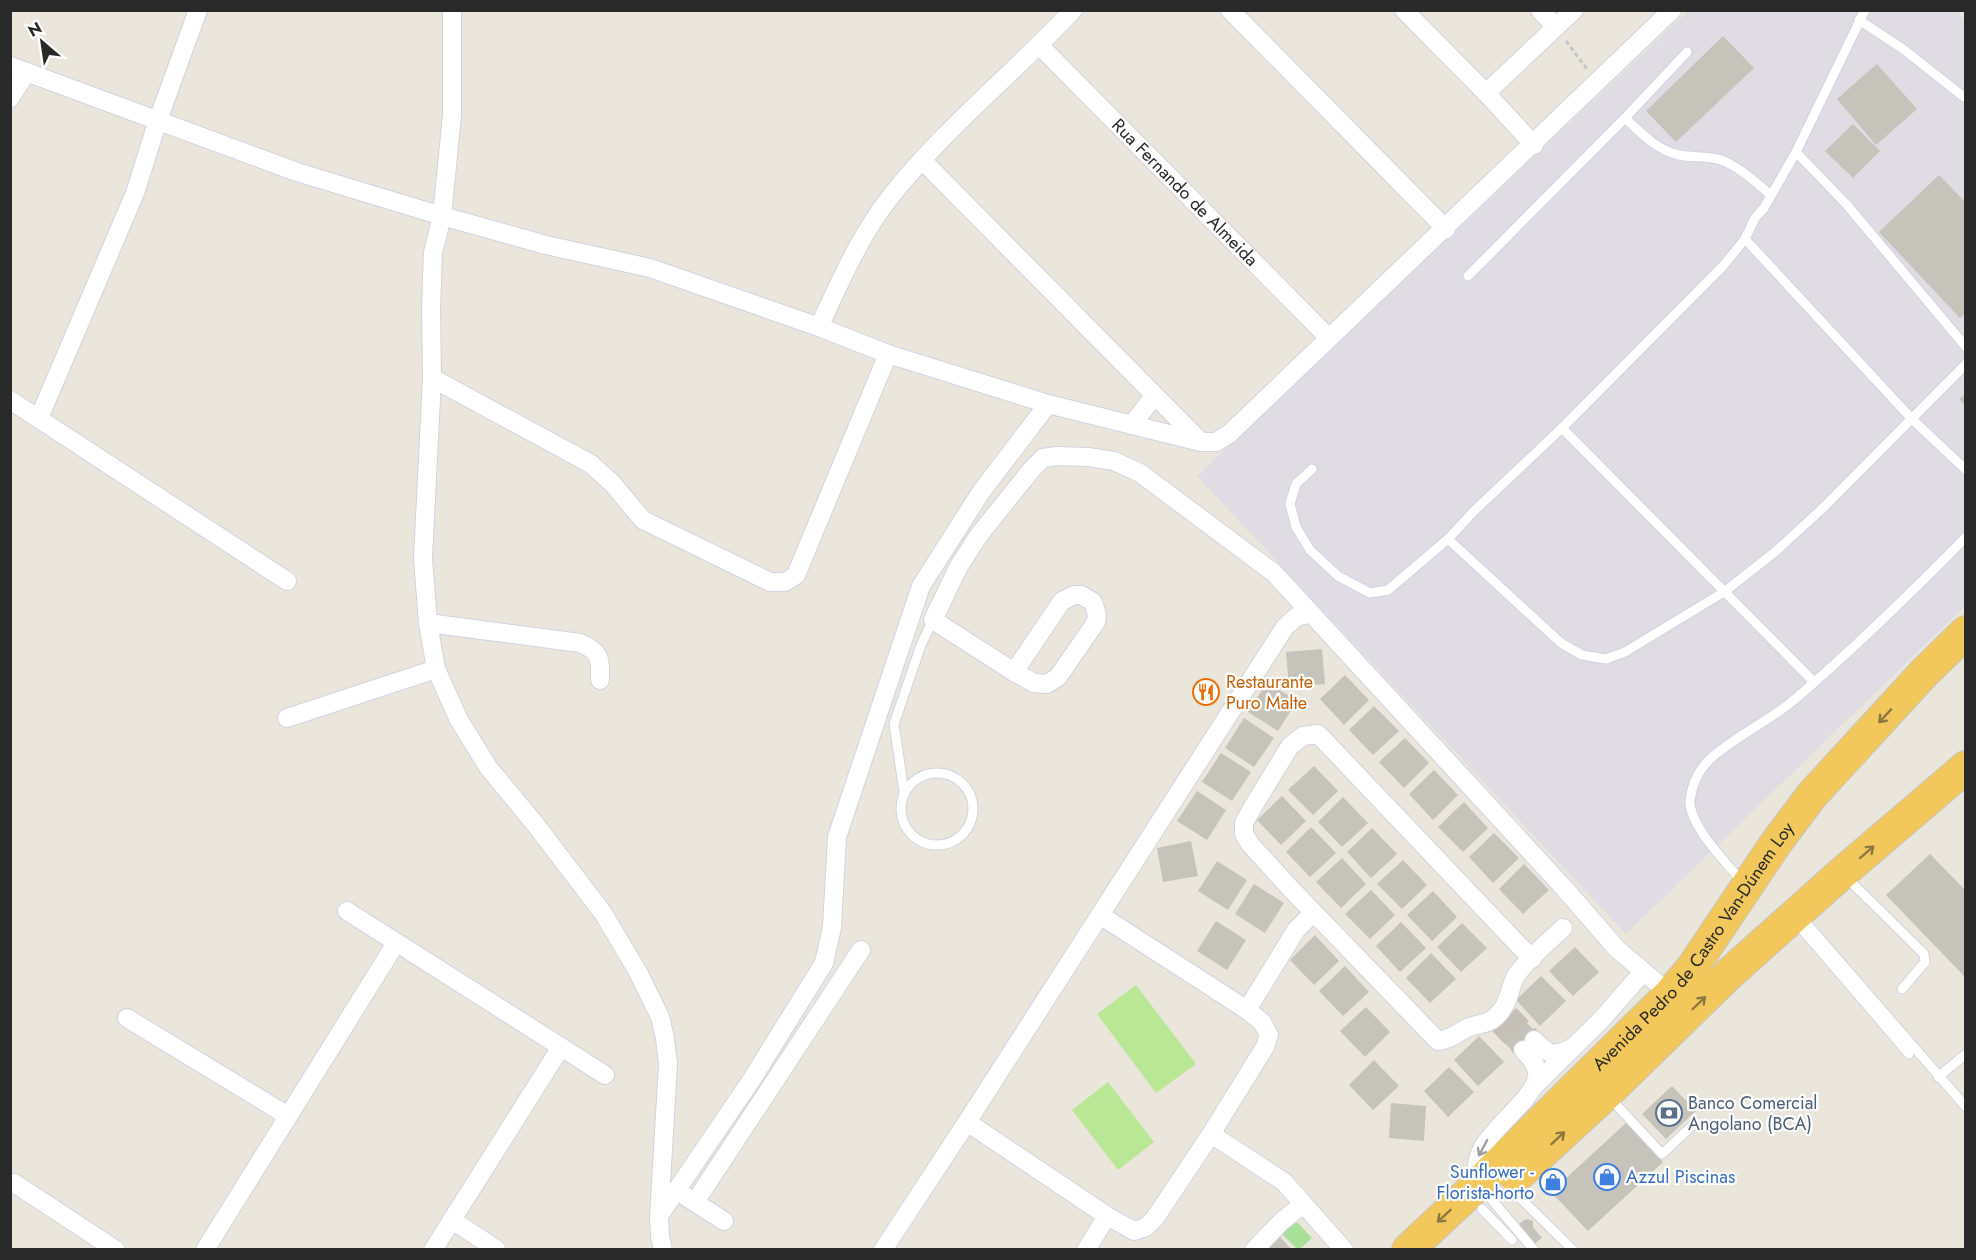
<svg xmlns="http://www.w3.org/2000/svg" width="1976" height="1260" font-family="Jost,sans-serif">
<rect width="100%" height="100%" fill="#ebe6dc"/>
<!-- industrial -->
<polygon fill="#dfdce4" points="1956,10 1965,22 1965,606 1626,934 1197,476 1688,11"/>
<!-- green -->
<polygon fill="#a8e09a" points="1290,1222 1298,1223 1312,1238 1300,1249 1297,1249 1280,1232"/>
<!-- pitch -->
<g fill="#bae796">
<polygon points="1136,985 1196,1064 1156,1093 1097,1014"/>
<polygon points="1108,1082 1154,1142 1118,1170 1072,1110"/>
</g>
<!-- building -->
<g fill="#c6c3bb">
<polygon points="1723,36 1754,68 1676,142 1646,111"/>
<polygon points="1877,64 1917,109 1876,145 1837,99"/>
<polygon points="1853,124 1880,151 1853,178 1825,151"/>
<polygon points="1939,175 1966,203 1966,313 1960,318 1879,232"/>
<polygon points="1966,394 1966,406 1959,399"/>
<polygon points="1322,649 1325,684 1289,687 1286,652"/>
<polygon points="1345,675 1369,700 1344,725 1320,699"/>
<polygon points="1267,682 1297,701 1278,731 1248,712"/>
<polygon points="1374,706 1399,731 1373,755 1349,730"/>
<polygon points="1244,718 1274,738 1254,767 1225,748"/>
<polygon points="1405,738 1429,763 1404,788 1379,762"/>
<polygon points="1221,753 1251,772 1232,801 1202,782"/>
<polygon points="1314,766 1338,791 1313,815 1288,790"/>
<polygon points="1434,770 1458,795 1433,820 1409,794"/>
<polygon points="1197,791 1226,810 1207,840 1177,821"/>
<polygon points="1282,796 1306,821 1281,845 1257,820"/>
<polygon points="1343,797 1368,823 1342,847 1318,822"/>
<polygon points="1464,802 1488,828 1463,852 1438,827"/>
<polygon points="1311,827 1336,853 1310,877 1286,852"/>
<polygon points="1372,828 1397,854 1371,878 1347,852"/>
<polygon points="1494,833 1519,858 1493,883 1469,857"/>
<polygon points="1191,841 1198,876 1163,882 1157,848"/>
<polygon points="1930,854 1966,891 1966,978 1886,895"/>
<polygon points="1342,858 1366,884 1341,908 1316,882"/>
<polygon points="1403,860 1427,885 1402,909 1377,884"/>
<polygon points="1217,861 1247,880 1228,910 1198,891"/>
<polygon points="1524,864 1549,890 1523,914 1499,889"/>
<polygon points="1254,884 1284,903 1265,933 1235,914"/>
<polygon points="1371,890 1395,915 1370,939 1345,914"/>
<polygon points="1433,891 1457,917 1432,941 1407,915"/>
<polygon points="1216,921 1246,940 1227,970 1197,951"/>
<polygon points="1401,922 1426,948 1400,972 1376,946"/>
<polygon points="1462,923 1487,948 1461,972 1437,947"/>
<polygon points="1315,935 1339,961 1314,985 1290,960"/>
<polygon points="1575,947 1599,972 1573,996 1549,971"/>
<polygon points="1431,953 1456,979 1430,1003 1406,978"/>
<polygon points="1345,966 1369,992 1343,1016 1319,991"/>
<polygon points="1541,976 1566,1001 1540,1026 1516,1000"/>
<polygon points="1366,1007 1390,1032 1365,1057 1340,1031"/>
<polygon points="1514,1010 1539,1035 1517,1056 1493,1031"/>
<polygon points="1479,1036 1504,1062 1478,1086 1454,1060"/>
<polygon points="1374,1060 1399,1086 1373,1110 1349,1085"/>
<polygon points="1449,1067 1474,1092 1448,1117 1424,1091"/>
<polygon points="1672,1086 1696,1111 1666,1139 1642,1114"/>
<polygon points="1391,1103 1426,1106 1424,1141 1389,1138"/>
<polygon points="1626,1123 1663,1162 1588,1231 1551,1192"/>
<polygon points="1526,1219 1533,1221 1533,1227 1542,1238 1532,1246 1516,1226"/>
<polygon points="1278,1235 1292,1250 1262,1250"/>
</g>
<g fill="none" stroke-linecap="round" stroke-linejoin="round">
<!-- minor-tunnel -->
<g stroke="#c4c0b8" stroke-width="18" stroke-dasharray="18 9" stroke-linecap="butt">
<polyline points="1510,1014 1534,1040"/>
<polyline points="1499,1025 1523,1050"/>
</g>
<defs>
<g id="service">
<polyline points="1859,20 1903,49 1964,97"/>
<path d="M1625,118C1641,133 1657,150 1679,155C1693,158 1707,155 1721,160C1740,167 1756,183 1771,195"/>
<polyline points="1796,152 1865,10"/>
<polyline points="1745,239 1912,419 1966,470"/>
<polyline points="1468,276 1625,118 1687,52"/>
<polyline points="1562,428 1814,682"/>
<polyline points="1312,469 1296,484 1290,504 1296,527 1310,550 1338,576 1370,593 1388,590 1448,539 1474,511 1562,428 1723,266 1745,239 1755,218 1764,208 1796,152 1847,205 1966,347"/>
<polyline points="1448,539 1561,643 1582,655 1606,659 1625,652 1724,592 1775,552 1824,507 1966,364"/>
<circle cx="937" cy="809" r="36"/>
<polyline points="904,792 894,724 921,645 933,620"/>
<polyline points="1846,877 1924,954 1925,962 1902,989"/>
<path d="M1743,883C1728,864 1688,825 1690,800C1692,785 1698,771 1709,760C1735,736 1768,722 1794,700C1855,648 1910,594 1966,537"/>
<polyline points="1800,916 1966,1107"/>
<polyline points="1795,921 1909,1054"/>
<polyline points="1938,1077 1966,1054"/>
<polyline points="1610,1098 1662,1154 1696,1122"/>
<polyline points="1507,1185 1573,1250"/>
<polyline points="1492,1200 1534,1250"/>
<polyline points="1482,1209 1512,1240"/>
</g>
<g id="minor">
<polyline points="452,10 452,115 442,216 433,253 431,307 432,378 423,558 428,623 436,669 459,720 488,767 535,824 603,913 638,972 660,1017 665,1038 668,1064 659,1217 660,1237 663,1250"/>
<polyline points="1230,10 1446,229"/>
<polyline points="1404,10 1486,93 1534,145"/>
<polyline points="1540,10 1556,27"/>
<path id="s1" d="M1040,46L1329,338"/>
<polyline points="10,66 297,172 442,216 546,245 650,268 819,327 888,354 1048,404 1201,442 1216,442 1229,434 1672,10"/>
<polyline points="1486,93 1574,10"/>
<polyline points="10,98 27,72"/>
<polyline points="922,160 1200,441"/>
<path d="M819,327C840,282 860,235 891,196C945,128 1014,73 1073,10"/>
<polyline points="432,378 591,464 612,483 643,520 770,582 785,582 796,575 888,354"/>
<polyline points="10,400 287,581"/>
<polyline points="39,418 135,193 158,120 198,10"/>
<polyline points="1132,425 1154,396"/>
<path d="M428,623L580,643C600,651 601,659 600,680"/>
<polyline points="1014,672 1062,601 1074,595 1081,595 1093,602 1097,615 1096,622 1058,677 1047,684 1034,683 1014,672 933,620 959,566 979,535 1032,469 1043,458 1057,456 1088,457 1114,461 1140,473 1274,573 1565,889 1617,949 1670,994"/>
<polyline points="287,718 436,669"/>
<polyline points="347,911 605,1075"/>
<path d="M1532,959L1318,734L1303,736L1290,746L1251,810L1244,823V834L1250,844L1291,889L1438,1041C1450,1040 1457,1033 1467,1028C1474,1025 1483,1024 1490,1021C1495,1018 1500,1013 1503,1008C1510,998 1510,985 1517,974C1530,957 1548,942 1563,928"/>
<polyline points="1247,1010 1296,930 1313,913"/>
<polyline points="127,1018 288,1116"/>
<path d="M1534,1040C1548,1055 1553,1057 1572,1048"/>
<polyline points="1534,1086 1602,1019 1643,972"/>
<polyline points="967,1122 1107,1216 1134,1231 1146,1227 1155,1218 1211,1134 1265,1047 1269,1035 1262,1022 1247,1010 1100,915"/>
<polyline points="1211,1134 1284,1182 1344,1250"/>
<polyline points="14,1183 116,1250"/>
<path d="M1474,1188C1476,1174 1476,1159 1483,1147C1494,1127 1533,1098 1537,1078C1539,1067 1531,1058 1523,1050"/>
<polyline points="685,1196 724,1221"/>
<polyline points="695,1202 861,950"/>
<polyline points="659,1216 752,1079 824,963 832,927 837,837 921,586 981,492 1048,404"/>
<polyline points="452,1220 496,1249"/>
<polyline points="205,1250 396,943"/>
<polyline points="433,1250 561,1047"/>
<polyline points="883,1250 967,1122 1285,627 1296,617 1311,613"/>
<polyline points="1086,1250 1107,1216"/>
<polyline points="1254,1250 1281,1222 1303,1204"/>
</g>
<g id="trunk">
<polyline points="1516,1177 1606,1094 1729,974 1842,873 1966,767"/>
<path id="s2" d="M1408,1250L1474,1188L1670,994L1692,968L1776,843L1812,795L1924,673L1966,632"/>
</g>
</defs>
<!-- service casing -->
<use href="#service" stroke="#d1d2e2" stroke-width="11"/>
<!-- minor casing -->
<use href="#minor" stroke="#d1d2e2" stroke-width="20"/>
<!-- trunk casing -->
<use href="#trunk" stroke="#c7c7c7" stroke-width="34"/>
<!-- path -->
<polyline stroke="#c7c7c7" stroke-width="3" stroke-dasharray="4.5 3" stroke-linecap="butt" points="1566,41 1587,69"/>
<!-- service -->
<use href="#service" stroke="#fff" stroke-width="9"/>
<!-- minor -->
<use href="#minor" stroke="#fff" stroke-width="18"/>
<!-- trunk -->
<use href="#trunk" stroke="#f2c85c" stroke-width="32"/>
</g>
<!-- one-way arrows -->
<defs><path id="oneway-shaft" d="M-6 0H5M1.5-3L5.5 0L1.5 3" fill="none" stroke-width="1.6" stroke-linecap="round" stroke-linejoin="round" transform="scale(1.5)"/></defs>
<g stroke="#8e7842">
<use href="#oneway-shaft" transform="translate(1885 716) rotate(133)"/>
<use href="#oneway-shaft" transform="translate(1867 852) rotate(-41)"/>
<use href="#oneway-shaft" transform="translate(1699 1003) rotate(-44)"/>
<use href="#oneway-shaft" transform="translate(1558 1138) rotate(-43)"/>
<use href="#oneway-shaft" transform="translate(1444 1216) rotate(137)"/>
</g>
<use stroke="#9f9f9f" href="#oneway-shaft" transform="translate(1483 1148) rotate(118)"/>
<!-- icons -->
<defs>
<symbol id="restaurant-ring" viewBox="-11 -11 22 22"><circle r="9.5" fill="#fff" stroke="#e8710a" stroke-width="1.5"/><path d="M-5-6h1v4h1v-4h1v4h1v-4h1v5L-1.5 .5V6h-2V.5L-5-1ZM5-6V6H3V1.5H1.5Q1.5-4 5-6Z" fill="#e8710a"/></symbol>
<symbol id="bank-ring" viewBox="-11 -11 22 22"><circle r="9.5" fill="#fff" stroke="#5c6f8a" stroke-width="1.5"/><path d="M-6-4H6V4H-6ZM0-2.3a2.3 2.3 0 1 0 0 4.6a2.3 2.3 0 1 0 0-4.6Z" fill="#5c6f8a"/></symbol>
<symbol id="shop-ring" viewBox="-11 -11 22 22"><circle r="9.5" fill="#fff" stroke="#3f7fe0" stroke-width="1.5"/><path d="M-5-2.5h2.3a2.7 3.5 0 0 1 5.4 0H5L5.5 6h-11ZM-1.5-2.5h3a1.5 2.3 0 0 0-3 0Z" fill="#3f7fe0"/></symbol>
</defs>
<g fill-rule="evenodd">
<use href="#restaurant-ring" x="1191" y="677" width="30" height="30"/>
<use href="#bank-ring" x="1654" y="1098" width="30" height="30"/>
<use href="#shop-ring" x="1592" y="1162" width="30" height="30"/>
<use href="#shop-ring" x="1538" y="1167" width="30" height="30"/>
</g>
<g text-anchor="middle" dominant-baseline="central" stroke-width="4.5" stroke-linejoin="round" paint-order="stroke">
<!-- street labels -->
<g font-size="18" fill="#292929" stroke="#fff">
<text stroke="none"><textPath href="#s1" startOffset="206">Rua Fernando de Almeida</textPath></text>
<text stroke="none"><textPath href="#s2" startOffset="418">Avenida Pedro de Castro Van-Dúnem Loy</textPath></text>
</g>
<!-- food labels -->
<g font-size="18" fill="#c56008" stroke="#fff" text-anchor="start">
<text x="1226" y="682">Restaurante<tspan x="1226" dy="21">Puro Malte</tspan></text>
</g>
<!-- service labels -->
<g font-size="18" fill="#4e5e75" stroke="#fff" text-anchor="start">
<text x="1688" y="1103">Banco Comercial<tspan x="1688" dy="21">Angolano (BCA)</tspan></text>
</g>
<!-- shop labels -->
<g font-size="18" fill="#366cbe" stroke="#fff" text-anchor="end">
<text x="1534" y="1172">Sunflower -<tspan x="1534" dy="21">Florista-horto</tspan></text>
<text x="1626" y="1177" text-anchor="start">Azzul Piscinas</text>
</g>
</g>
<!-- border -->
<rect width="1976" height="1260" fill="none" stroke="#292929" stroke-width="24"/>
<!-- north arrow -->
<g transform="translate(42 42) rotate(331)" stroke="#ffffff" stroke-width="4.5" paint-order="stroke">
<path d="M0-4.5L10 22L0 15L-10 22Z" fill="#292929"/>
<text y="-9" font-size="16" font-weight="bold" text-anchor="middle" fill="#292929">N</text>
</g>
</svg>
